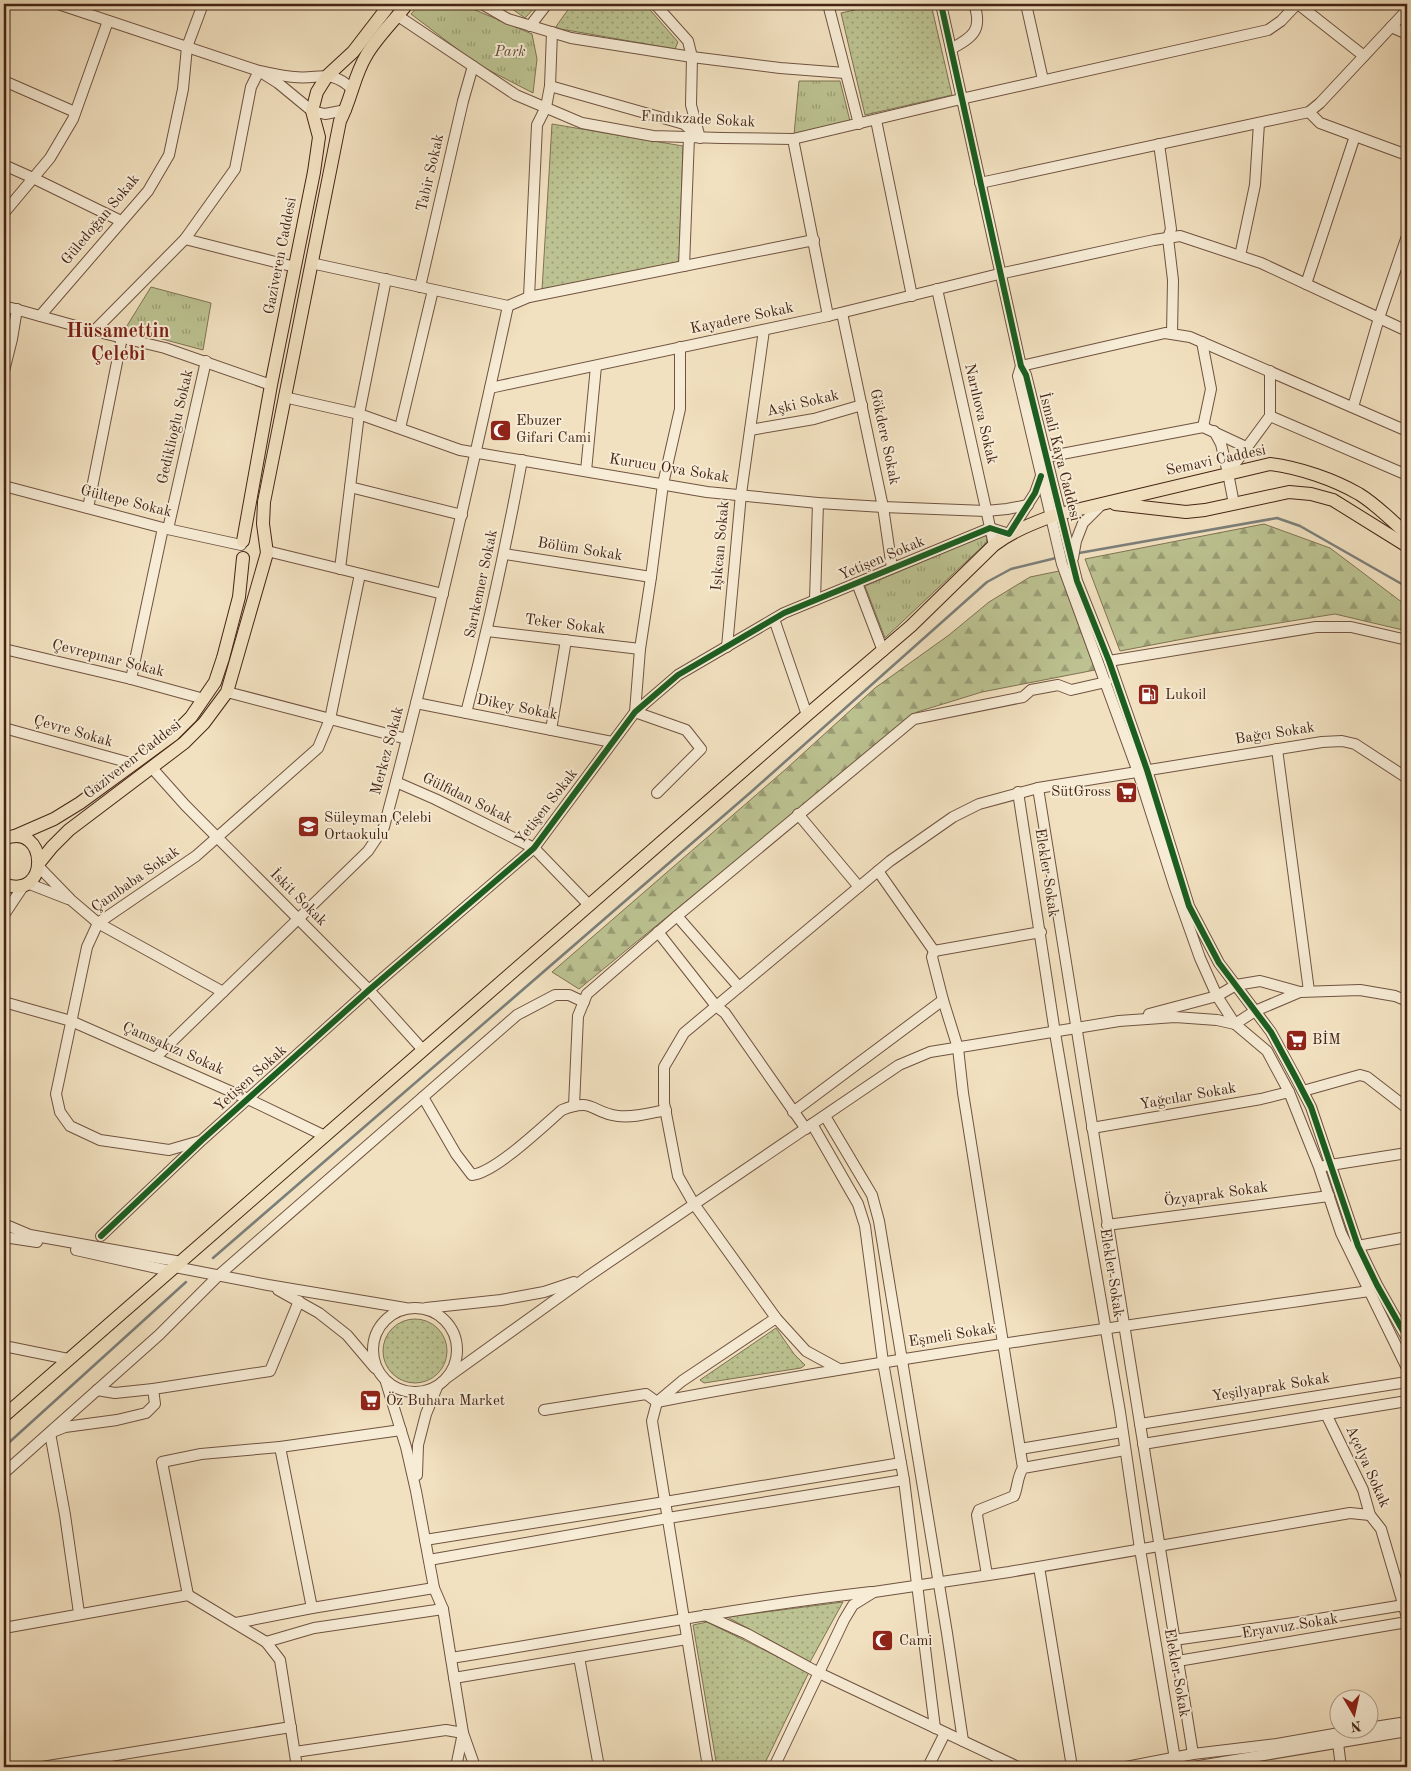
<svg xmlns="http://www.w3.org/2000/svg" width="1411" height="1771" font-family="'Old Standard TT',serif">
<defs>
<pattern id="grass-dots" width="8" height="8" patternUnits="userSpaceOnUse" patternTransform="scale(1.25)"><rect width="8" height="8" fill="#bcc291"/><path d="M2 2h.1M6 6h.1" fill="none" stroke="#9a9d75" stroke-width="1.8" stroke-linecap="round"/></pattern>
<pattern id="forest-firs" width="22" height="20" patternUnits="userSpaceOnUse" patternTransform="scale(1.25)"><rect width="22" height="20" fill="#bcc291"/><path d="M5 1l3.5 6h-7zM16 11l3.5 6h-7z" fill="#9a9d75"/></pattern>
<pattern id="park-tufts" width="24" height="20" patternUnits="userSpaceOnUse" patternTransform="scale(1.25)"><rect width="24" height="20" fill="#bcc291"/><path d="M3 7l-1-3M5 7V3M7 7l1-3M15 17l-1-3M17 17v-4M19 17l1-3" fill="none" stroke="#9a9d75"/></pattern>
</defs>
<rect width="100%" height="100%" fill="#f2e1c0"/>
<filter id="stains"><feTurbulence type="fractalNoise" baseFrequency=".004" numOctaves="4"/><feColorMatrix values="0 0 0 0 .2 0 0 0 0 .09 0 0 0 0 .02 0 0 0 .5 -.17"/></filter>
<radialGradient id="worn" r=".72"><stop offset=".6" stop-color="#630" stop-opacity="0"/><stop offset="1" stop-color="#630" stop-opacity=".3"/></radialGradient>
<!-- grass -->
<g fill="url(#grass-dots)" stroke="#807353">
<polygon points="505,4 538,4 525,18"/>
<polygon points="572,4 645,4 678,42 675,49 555,28"/>
<polygon points="882,4 931,4 952,95 865,115 841,13"/>
<polygon points="552,124 683,146 679,263 542,290"/>
<circle cx="415" cy="1351" r="32"/>
<polygon points="776,1328 794,1354 805,1365 801,1368 704,1383 700,1380"/>
<polygon points="843,1602 810,1662 727,1617"/>
<polygon points="707,1622 809,1672 763,1767 717,1767 693,1625"/>
</g>
<!-- forest -->
<g fill="url(#forest-firs)" stroke="#807353">
<polygon points="1264,524 1330,548 1407,606 1407,631 1335,614 1204,635 1120,651 1085,559"/>
<polygon points="1059,571 1095,670 982,692 917,712 579,989 552,972 786,769 875,688 949,635 989,602 1030,577"/>
</g>
<!-- park -->
<g fill="url(#park-tufts)" stroke="#807353">
<polygon points="420,4 461,4 532,34 537,59 533,93 477,64 411,14"/>
<polygon points="799,81 840,81 851,125 794,135"/>
<polygon points="151,287 211,303 203,350 125,329"/>
<polygon points="985,535 987,538 986,543 885,638 865,586"/>
</g>
<g fill="none" stroke-linecap="round" stroke-linejoin="round">
<!-- stream -->
<g stroke="#7b7f7a" stroke-width="2.5">
<polyline points="1079,553 1277,518 1300,526 1407,587"/>
<polyline points="213,1258 751,792 987,582 1011,569 1056,558"/>
<polyline points="4,1447 186,1282"/>
</g>
<defs>
<g id="minor">
<polyline points="58,4 259,71 278,83 312,111 325,114 346,110"/>
<polyline points="482,4 508,19 571,38 692,57 780,68 845,73"/>
<polyline points="828,4 859,124"/>
<polyline points="941,4 1021,366 1026,375 1077,581 1109,661 1147,770 1189,906 1219,963 1271,1032 1296,1078 1311,1107 1358,1246 1377,1285 1407,1338"/>
<polyline points="1026,4 1043,80"/>
<polyline points="1298,4 1364,56"/>
<polyline points="398,16 516,95 582,123 653,136 722,138 793,139 961,99 1268,30 1281,21 1297,4"/>
<polyline points="530,26 547,4"/>
<polyline points="1391,27 1407,34"/>
<path d="M951,49C973,37 983,30 974,4"/>
<polyline points="4,81 75,112"/>
<polyline points="550,86 684,124 700,138 691,105 692,57 688,41 655,4"/>
<polyline points="1309,112 1320,123 1407,155"/>
<polyline points="876,120 912,296"/>
<polyline points="793,139 828,316"/>
<polyline points="1159,144 1171,229 1168,238 1173,280 1172,334"/>
<polyline points="4,165 33,178 121,221"/>
<polyline points="980,183 1309,112 1320,103 1407,10"/>
<polyline points="4,213 50,158 73,119 108,21"/>
<polyline points="185,239 295,267"/>
<polyline points="1240,256 1255,185 1259,123"/>
<polyline points="684,266 689,137"/>
<polyline points="1306,284 1355,136"/>
<polyline points="420,287 463,101 473,66"/>
<polyline points="937,289 994,545"/>
<polyline points="529,297 537,125 546,107 550,86 552,32"/>
<polyline points="4,306 94,331 165,348 271,385"/>
<polyline points="508,306 529,297 814,240"/>
<polyline points="842,313 883,507 892,568"/>
<polyline points="40,316 148,191 169,155 183,89 187,47 203,4"/>
<path d="M94,331L185,239L235,169L251,87L259,71C270,73 282,76 294,77C319,80 330,68 352,89"/>
<polyline points="1202,342 1211,389 1203,427"/>
<polyline points="1021,366 1018,376 1062,564 1138,772 1174,885 1200,958 1217,996 1235,1024 1267,1051 1289,1092 1319,1167 1341,1233 1407,1368"/>
<polyline points="1021,366 1165,333 1190,337 1407,431"/>
<polyline points="4,371 12,339 17,309"/>
<polyline points="1270,371 1270,416"/>
<polyline points="490,388 828,316 999,274 1154,240 1180,236 1261,263 1407,331"/>
<polyline points="284,397 359,414 460,450 707,492 818,503 883,507 986,511 1007,509 1028,505"/>
<polyline points="1353,407 1379,318 1407,236"/>
<polyline points="400,428 433,290"/>
<polyline points="750,430 814,419 862,405"/>
<polyline points="1214,431 1221,444 1228,473"/>
<polyline points="1046,457 1203,427 1246,447"/>
<polyline points="586,471 596,366"/>
<polyline points="4,486 163,528 241,545"/>
<polyline points="350,487 462,515"/>
<polyline points="1234,504 1228,473 1270,416 1407,475"/>
<polyline points="88,508 122,337"/>
<polyline points="168,529 206,361"/>
<polyline points="267,551 443,594"/>
<polyline points="505,554 651,577"/>
<polyline points="1073,558 1076,541 1083,523 1103,503"/>
<polyline points="340,569 359,414 386,279"/>
<polyline points="857,583 883,651"/>
<polyline points="815,600 818,503"/>
<polyline points="774,619 807,715"/>
<polyline points="487,631 640,649"/>
<polyline points="727,647 741,494 764,330"/>
<polyline points="4,649 131,679 204,699"/>
<polyline points="1109,661 1316,627 1351,627 1407,640"/>
<polyline points="131,679 163,528"/>
<polyline points="227,692 407,739"/>
<polyline points="416,703 612,742"/>
<path d="M466,713C488,629 506,546 522,460"/>
<polyline points="4,728 134,764"/>
<polyline points="551,730 566,640"/>
<polyline points="1277,749 1309,991"/>
<polyline points="152,768 185,805 369,990 423,1050"/>
<polyline points="396,782 435,799 534,848 589,905"/>
<polyline points="1038,788 1193,1754"/>
<polyline points="1018,792 1055,1033 1120,1412 1140,1549 1175,1759"/>
<polyline points="657,793 701,749 686,730 635,712 640,649 651,577 663,484 680,409 680,347"/>
<polyline points="798,814 859,887"/>
<polyline points="39,867 71,900 98,923 223,992"/>
<polyline points="878,871 934,951 1041,932"/>
<polyline points="27,883 68,899"/>
<polyline points="4,915 24,885"/>
<polyline points="677,916 739,987"/>
<polyline points="658,932 716,1006 725,1013 806,1129"/>
<polyline points="934,951 932,957 943,1000 958,1048 963,1093 1023,1468"/>
<polyline points="4,1002 71,1021 248,1099 325,1136"/>
<polyline points="1149,1014 1217,996 1236,985 1260,981 1300,992 1360,990 1395,996 1407,1001"/>
<path d="M155,1058L368,851L384,827C430,655 470,481 508,306L311,263"/>
<polyline points="1303,1091 1360,1075 1367,1077 1407,1108"/>
<path d="M423,1097L456,1154L472,1175C496,1172 542,1127 562,1110C594,1097 591,1113 618,1116C634,1118 650,1113 666,1110"/>
<polyline points="574,1106 578,1016 587,994 677,916 914,719 1023,697 1031,690 1058,685 1071,690 1106,682"/>
<polyline points="793,1112 943,1000"/>
<polyline points="825,1116 872,1195 879,1221 947,1633 963,1741"/>
<polyline points="812,1124 858,1204 865,1226 883,1362 904,1480 935,1728"/>
<polyline points="1092,1128 1261,1099 1289,1092"/>
<polyline points="200,1141 169,1150 100,1140 70,1126 60,1112 56,1094 87,947 98,923 196,856 318,748 330,719 360,574"/>
<polyline points="1324,1166 1407,1153"/>
<polyline points="4,1224 30,1235 181,1262"/>
<polyline points="1107,1225 1329,1196"/>
<polyline points="101,1236 202,1140 369,990 534,848 635,712 678,675 784,613 990,528 1009,534 1035,493 1041,476"/>
<polyline points="4,1237 37,1242"/>
<polyline points="1352,1247 1407,1237"/>
<polyline points="76,1250 170,1271"/>
<polyline points="175,1267 268,1285 405,1308"/>
<polyline points="278,1290 319,1313 347,1335 375,1368"/>
<circle cx="415" cy="1350" r="42"/>
<polyline points="426,1308 501,1300 544,1292 574,1282"/>
<polyline points="4,1346 68,1359"/>
<polyline points="839,1369 806,1351 776,1318 694,1204 678,1176 664,1103 664,1067 684,1033 890,861 953,817 979,804 1038,788 1322,742 1342,741 1355,744 1407,778"/>
<polyline points="448,1377 587,1277 899,1065 930,1052 1119,1021 1175,1017 1217,1020 1235,1024 1255,1011 1300,992"/>
<polyline points="386,1382 406,1447 416,1491 434,1588 443,1609 463,1733 475,1767"/>
<polyline points="97,1390 115,1393 153,1389 270,1371 299,1301"/>
<path d="M544,1410L646,1394L657,1402C893,1357 1131,1325 1369,1291"/>
<polyline points="1326,1414 1363,1490 1370,1515 1381,1529 1407,1617"/>
<polyline points="1140,1424 1407,1382"/>
<polyline points="1143,1444 1407,1401"/>
<polyline points="280,1447 312,1608"/>
<polyline points="1020,1449 1122,1432"/>
<polyline points="4,1473 159,1335 219,1275 517,1015 555,995 569,995 584,1002"/>
<polyline points="417,1475 418,1445 426,1414 437,1387"/>
<polyline points="425,1540 665,1502 901,1463"/>
<polyline points="429,1560 668,1518 904,1480"/>
<polyline points="1039,1567 1072,1767"/>
<path d="M987,1575L977,1515L979,1510L1014,1496C1018,1487 1017,1477 1023,1468L1125,1450"/>
<polyline points="188,1595 162,1462 201,1454 280,1447 401,1430"/>
<polyline points="79,1613 65,1515 50,1433 65,1427 117,1420 146,1413 155,1404 153,1389"/>
<polyline points="705,1615 747,1634 819,1673 1018,1767"/>
<polyline points="236,1623 312,1608 434,1588"/>
<polyline points="4,1628 188,1595 266,1642 280,1660 297,1767"/>
<polyline points="1174,1640 1294,1623 1404,1605"/>
<polyline points="266,1642 314,1628 443,1609"/>
<polyline points="579,1657 599,1767"/>
<path d="M451,1658C591,1636 730,1608 871,1592"/>
<polyline points="1178,1661 1407,1622"/>
<polyline points="454,1678 687,1639"/>
<polyline points="1368,1728 1407,1722"/>
<polyline points="1338,1743 1341,1767"/>
<polyline points="295,1752 446,1730 463,1733"/>
<polyline points="42,1767 291,1727"/>
<polyline points="456,1767 463,1733"/>
<polyline points="708,1767 652,1421 657,1402 682,1381 776,1318"/>
<polyline points="774,1767 844,1620 853,1605 874,1592 1009,1572 1350,1513 1370,1515"/>
<polyline points="928,1767 945,1733"/>
<polyline points="1126,1767 1193,1754 1277,1744 1368,1728"/>
<polyline points="1193,1767 1407,1731"/>
</g>
<g id="major">
<polyline points="1115,504 1186,512 1205,510 1289,492 1311,494 1333,500 1407,546"/>
<polyline points="243,541 271,385 314,172 319,137 312,111 317,92 327,76 353,52 390,4"/>
<polyline points="15,836 54,819 80,803 173,735 191,717 215,682 223,658 239,597 243,558"/>
<path d="M4,839C48,820 51,902 4,884"/>
<path d="M39,863L52,847L69,830L184,743L204,723L227,692L267,553L263,524L264,502L340,121C351,100 354,76 366,56C376,38 395,20 407,4"/>
<path d="M4,1416L807,715L911,626L994,545C1013,531 1033,523 1055,515L1270,464C1300,468 1333,479 1359,494C1377,505 1392,521 1407,534"/>
</g>
</defs>
<!-- minor casing -->
<use href="#minor" stroke="#705340" stroke-width="12"/>
<!-- major casing -->
<use href="#major" stroke="#442415" stroke-width="14"/>
<!-- minor -->
<use href="#minor" stroke="#f7ecd6" stroke-width="10"/>
<!-- major -->
<use href="#major" stroke="#f2e1c0" stroke-width="12"/>
<defs>
<g id="cycleway">
<polyline points="941,4 1021,366 1026,375 1077,581 1109,661 1147,770 1189,906 1219,963 1271,1032 1296,1078 1311,1107 1358,1246 1377,1285 1407,1338"/>
<polyline points="101,1236 202,1140 369,990 534,848 635,712 678,675 784,613 990,528 1009,534 1035,493 1041,476"/>
</g>
</defs>
<!-- cycleway casing -->
<use href="#cycleway" stroke="#f7ecd6" stroke-width="9"/>
<!-- cycleway -->
<use href="#cycleway" stroke="#1b5e20" stroke-width="6"/>
</g>
<!-- icons -->
<defs>
<symbol id="mosque-square" viewBox="-11 -11 22 22"><rect x="-9" y="-9" width="18" height="18" rx="4" fill="#8f2418" stroke="#f7ecd6"/><path d="M3.5-4.9A6 6 0 1 0 3.5 4.9A5 5 0 1 1 3.5-4.9Z" fill="#fff"/></symbol>
<symbol id="fuel-square" viewBox="-11 -11 22 22"><rect x="-9" y="-9" width="18" height="18" rx="4" fill="#8f2418" stroke="#f7ecd6"/><path d="M-5.5-6h7V0h2V4h1.3V-2.5L3-4.5l.8-.8L6-3V5H2.5V1h-1V6h-7ZM-4.2-4.7v3.2H.2V-4.7Z" fill="#fff"/></symbol>
<symbol id="supermarket-square" viewBox="-11 -11 22 22"><rect x="-9" y="-9" width="18" height="18" rx="4" fill="#8f2418" stroke="#f7ecd6"/><path d="M-6-5.5h2.5l.6 2H6L4.5 2H-2.5L-4.4-4H-6ZM-1.5 3.2a1.3 1.3 0 1 0 .1 0ZM3 3.2a1.3 1.3 0 1 0 .1 0Z" fill="#fff"/></symbol>
<symbol id="school-square" viewBox="-11 -11 22 22"><rect x="-9" y="-9" width="18" height="18" rx="4" fill="#8f2418" stroke="#f7ecd6"/><path d="M0-5L7-2L0 1L-7-2ZM-4 1L0 2.5L4 1V4Q0 6-4 4Z" fill="#fff"/></symbol>
</defs>
<g fill-rule="evenodd">
<use href="#mosque-square" x="488" y="418" width="25" height="25"/>
<use href="#fuel-square" x="1136" y="682" width="25" height="25"/>
<use href="#supermarket-square" x="1114" y="780" width="25" height="25"/>
<use href="#school-square" x="296" y="814" width="25" height="25"/>
<use href="#supermarket-square" x="1284" y="1028" width="25" height="25"/>
<use href="#supermarket-square" x="358" y="1388" width="25" height="25"/>
<use href="#mosque-square" x="870" y="1628" width="25" height="25"/>
</g>
<g text-anchor="middle" dominant-baseline="central" stroke-width="4" stroke-linejoin="round" paint-order="stroke">
<!-- park labels -->
<g font-size="15" font-style="italic" fill="#624c34" stroke="#f7ecd6">
<text x="510" y="52">Park</text>
</g>
<!-- street labels -->
<g font-size="15" fill="#442415" stroke="#f7ecd6">
<text transform="translate(698 120) rotate(3)">Fındıkzade Sokak</text>
<text transform="translate(431 173) rotate(-77)">Tabir Sokak</text>
<text transform="translate(101 220) rotate(-50)">Güledoğan Sokak</text>
<text transform="translate(281 256) rotate(-79)">Gaziveren Caddesi</text>
<text transform="translate(742 319) rotate(-12)">Kayadere Sokak</text>
<text transform="translate(803 404) rotate(-13)">Aşki Sokak</text>
<text transform="translate(980 414) rotate(77)">Narılıova Sokak</text>
<text transform="translate(176 427) rotate(-77)">Gediklioğlu Sokak</text>
<text transform="translate(884 437) rotate(78)">Gökdere Sokak</text>
<text transform="translate(1059 457) rotate(76)">İsmali Kaya Caddesi</text>
<text transform="translate(1216 461) rotate(-12)">Semavi Caddesi</text>
<text transform="translate(669 469) rotate(9)">Kurucu Ova Sokak</text>
<text transform="translate(126 502) rotate(14)">Gültepe Sokak</text>
<text transform="translate(721 546) rotate(-85)">Işıkcan Sokak</text>
<text transform="translate(580 550) rotate(9)">Bölüm Sokak</text>
<text transform="translate(882 559) rotate(-23)">Yetişen Sokak</text>
<text transform="translate(482 584) rotate(-78)">Sarıkemer Sokak</text>
<text transform="translate(565 625) rotate(7)">Teker Sokak</text>
<text transform="translate(108 659) rotate(14)">Çevrepınar Sokak</text>
<text transform="translate(517 708) rotate(11)">Dikey Sokak</text>
<text transform="translate(73 732) rotate(16)">Çevre Sokak</text>
<text transform="translate(1275 734) rotate(-9)">Bağcı Sokak</text>
<text transform="translate(388 751) rotate(-75)">Merkez Sokak</text>
<text transform="translate(133 760) rotate(-38)">Gaziveren Caddesi</text>
<text transform="translate(467 799) rotate(26)">Gülfidan Sokak</text>
<text transform="translate(547 807) rotate(-52)">Yetişen Sokak</text>
<text transform="translate(1046 873) rotate(81)">Elekler Sokak</text>
<text transform="translate(136 880) rotate(-35)">Çambaba Sokak</text>
<text transform="translate(298 898) rotate(45)">İskit Sokak</text>
<text transform="translate(173 1049) rotate(24)">Çamsakızı Sokak</text>
<text transform="translate(251 1079) rotate(-42)">Yetişen Sokak</text>
<text transform="translate(1188 1097) rotate(-10)">Yağcılar Sokak</text>
<text transform="translate(1216 1195) rotate(-8)">Özyaprak Sokak</text>
<text transform="translate(1111 1273) rotate(81)">Elekler Sokak</text>
<text transform="translate(952 1336) rotate(-9)">Eşmeli Sokak</text>
<text transform="translate(1271 1388) rotate(-9)">Yeşilyaprak Sokak</text>
<text transform="translate(1367 1467) rotate(66)">Açelya Sokak</text>
<text transform="translate(1290 1627) rotate(-9)">Eryavuz Sokak</text>
<text transform="translate(1176 1673) rotate(80)">Elekler Sokak</text>
</g>
<!-- poi labels -->
<g font-size="15" fill="#442415" stroke="#f7ecd6" text-anchor="start">
<text x="516" y="421">Ebuzer<tspan x="516" dy="17">Gifari Cami</tspan></text>
<text x="1165" y="695">Lukoil</text>
<text x="1111" y="792" text-anchor="end">SütGross</text>
<text x="324" y="818">Süleyman Çelebi<tspan x="324" dy="17">Ortaokulu</tspan></text>
<text x="1312" y="1040">BİM</text>
<text x="386" y="1401">Öz Buhara Market</text>
<text x="899" y="1641">Cami</text>
</g>
<!-- district labels -->
<g font-size="20" font-weight="bold" fill="#7a1f14" stroke="#f7ecd6">
<text x="118" y="332">Hüsamettin<tspan x="118" dy="23">Çelebi</tspan></text>
</g>
</g>
<!-- margin -->
<rect width="1411" height="1771" fill="none" stroke="#f2e1c0" stroke-width="20"/>
<rect x="5" y="5" width="1401" height="1761" fill="none" stroke="#442415" stroke-width="2.5"/>
<rect x="10" y="10" width="1391" height="1751" fill="none" stroke="#442415"/>
<!-- north arrow -->
<g transform="translate(1354 1714) rotate(171)"><circle r="24" fill="#f7ecd6" stroke="#af9c89"/>
<path d="M0-4L9 19L0 12L-9 19Z" fill="#8f2418"/>
<text y="-8" font-size="14" font-weight="bold" text-anchor="middle" fill="#442415">N</text>
</g>
<rect width="100%" height="100%" filter="url(#stains)"/>
<rect width="100%" height="100%" fill="url(#worn)"/>
</svg>
